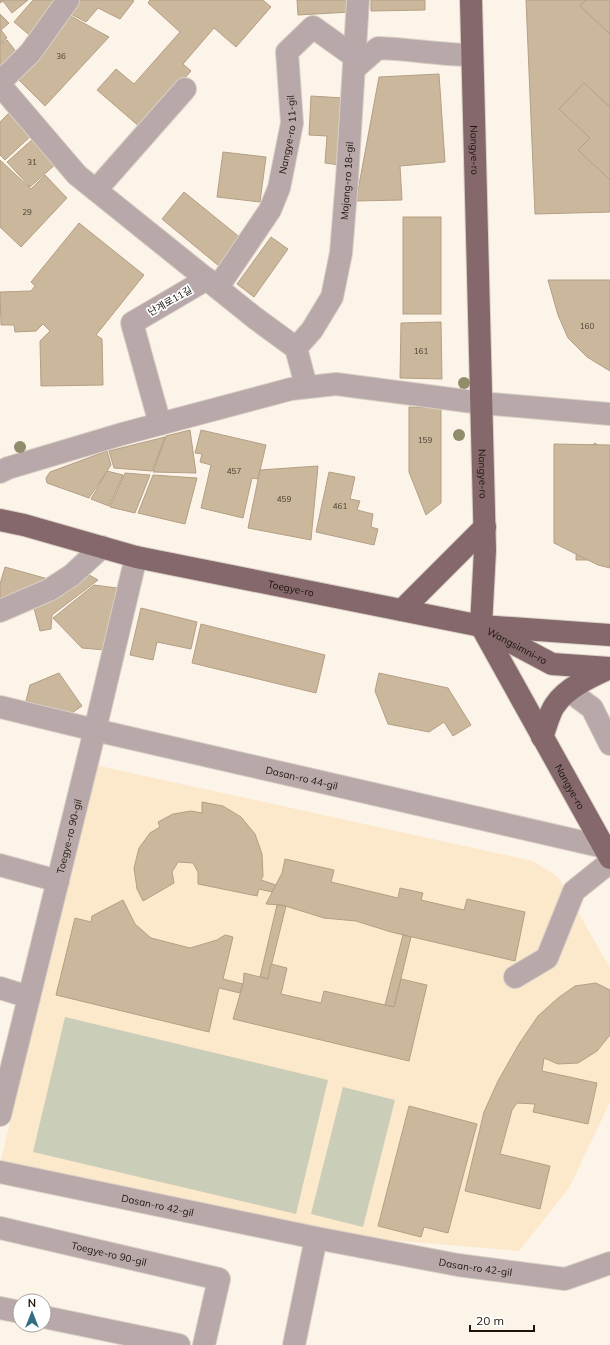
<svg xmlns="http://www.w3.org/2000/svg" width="610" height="1345" font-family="Mulish,'Noto Sans KR',sans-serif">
<rect width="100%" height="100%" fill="#fdf4e9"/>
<!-- built -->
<polygon fill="#fce8cb" points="95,765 533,861 558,877 610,968 610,1102 569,1188 519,1251 367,1238 294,1225 1,1160"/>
<!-- green -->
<g fill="#cacdb8">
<polygon points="65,1017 328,1080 296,1214 33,1152"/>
<polygon points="343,1087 395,1100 363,1227 311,1214"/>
</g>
<!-- building -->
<g fill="#cab79c" stroke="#b39f84">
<polygon points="0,0 28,0 12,13 3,1 0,3"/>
<polygon points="33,0 65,0 33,38 14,22"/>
<polygon points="70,0 132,0 134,1 120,19 98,8 86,22 63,10"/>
<polygon points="150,0 263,0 271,7 236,47 214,28 183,64 191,71 141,128 97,90 116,69 134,84 180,32 148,3"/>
<polygon points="297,0 349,0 350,12 298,15"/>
<polygon points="371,0 425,0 425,10 371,11"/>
<polygon points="526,0 610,0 610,212 535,214"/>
<polygon points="586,0 610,0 610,34 580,6"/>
<polygon points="0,14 9,23 1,30 7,38 0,43"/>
<polygon points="69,15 109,37 45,106 14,75"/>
<polygon points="7,40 21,58 0,78 0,44"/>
<polygon points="439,74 445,162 400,166 402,200 356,201 379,77"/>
<polygon points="584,83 610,107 610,180 578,150 590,138 559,109"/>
<polygon points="311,96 344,98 340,165 325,163 327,136 309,135"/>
<polygon points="10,112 32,135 5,160 0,155 0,122"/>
<polygon points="34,138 57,163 30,187 7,162"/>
<polygon points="223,152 266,157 260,202 217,197"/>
<polygon points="0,160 31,189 45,175 67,198 21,247 0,227"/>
<polygon points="184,192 242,239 219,266 162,219"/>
<rect x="403" y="217" width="38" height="97"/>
<polygon points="79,223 144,275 96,335 102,339 103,385 41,386 40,341 50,331 43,324 36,331 15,332 14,325 1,325 0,292 31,291 35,286 31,282"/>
<polygon points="271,237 288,249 254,297 237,284"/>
<polygon points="548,280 610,280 610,371 587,357 568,338 558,315"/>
<polygon points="441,322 442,379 400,378 401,323"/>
<polygon points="409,407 441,408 441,503 426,515 409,472"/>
<polygon points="190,430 196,473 153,472 166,436"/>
<polygon points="201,430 266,445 258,479 252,478 243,518 201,508 211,465 200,462 202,454 195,453"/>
<polygon points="165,437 152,471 114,468 109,451"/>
<polygon points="595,443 610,455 610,560 576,560 577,533 585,534 586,479 567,467"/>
<polygon points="554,444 610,445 610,568 598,565 554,543"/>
<polygon points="107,451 111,465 89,498 47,483 46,478 50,472"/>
<polygon points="318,466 311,540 248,528 260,470"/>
<polygon points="107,471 123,475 109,506 91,499"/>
<polygon points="329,472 355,477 350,499 360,501 357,510 373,514 371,527 378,529 374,545 316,532"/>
<polygon points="125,473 150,475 135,513 110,507"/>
<polygon points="153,475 197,478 185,524 138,513"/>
<polygon points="5,567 48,579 0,601 0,584"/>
<polygon points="84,572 98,580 52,615 51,629 40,631 34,608"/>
<polygon points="94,585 117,588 105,650 82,648 53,618"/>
<polygon points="141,608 197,622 191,649 157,642 153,660 130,655"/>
<polygon points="201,624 325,655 316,693 192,663"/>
<polygon points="59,673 82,706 72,713 26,701 30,685"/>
<polygon points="379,673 448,688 471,725 453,736 444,722 429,732 388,724 375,691"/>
<polygon points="202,802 223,806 241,817 255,834 262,854 263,876 261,880 276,885 272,892 259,889 257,896 198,884 198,872 193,863 178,862 172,872 174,883 143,901 137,889 134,868 139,848 150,833 160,827 158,822 173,814 191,811 202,813"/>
<polygon points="285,859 334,870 331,882 398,898 400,888 423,893 421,900 464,910 467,899 525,912 515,961 391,932 356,921 324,918 282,905 266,904 282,873"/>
<polygon points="123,900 135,924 151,938 190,948 217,940 225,935 233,937 223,979 243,984 240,993 219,988 209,1032 56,995 75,918 91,922 92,916"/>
<polygon points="277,905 286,906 268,979 260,977"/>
<polygon points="403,935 411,937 394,1007 385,1005"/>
<polygon points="271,964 287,968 281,994 321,1003 324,991 394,1007 401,979 427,985 409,1061 233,1019 243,984 244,973 268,979"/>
<polygon points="596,983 610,990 610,1035 597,1051 578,1063 558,1064 544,1058 542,1071 597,1083 588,1124 533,1112 535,1104 517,1103 512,1110 500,1154 550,1166 540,1209 465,1191 484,1112 498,1081 519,1044 538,1016 558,998 575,986"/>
<polygon points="409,1106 477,1124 448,1233 424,1227 421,1237 378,1226"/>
</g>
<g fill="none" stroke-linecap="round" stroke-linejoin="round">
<defs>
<g id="minor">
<path d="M354,69L378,48C410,49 441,55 472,55"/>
<polyline points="0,82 30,53 68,0"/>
<polyline points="0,85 77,175 255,318 296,348 306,386"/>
<polyline points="96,190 185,89"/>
<path id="s1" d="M218,287L270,210L279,188L292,123L287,52L313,27L355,57"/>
<path id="s2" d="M296,348L312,330L332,297L341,253L347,179L358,0"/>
<polyline points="160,424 132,323 207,279"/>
<polyline points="0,472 8,468 122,434 291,389 336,384 481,403 610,414"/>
<polyline points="0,611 49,590 72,575 102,547"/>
<polyline points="569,691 592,708 610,744"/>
<path id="s3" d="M0,707L95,730L604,847"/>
<polyline points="0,865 58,881"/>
<polyline points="515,977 547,958 574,891 610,862"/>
<polyline points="0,988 29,997"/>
<path id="s4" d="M0,1115L95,730L136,557"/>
<path id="s5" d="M0,1172L316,1238L458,1265L565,1279L610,1263"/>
<path id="s6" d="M0,1228L219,1279L204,1345"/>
<polyline points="0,1308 20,1312"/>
<polyline points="44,1317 179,1345"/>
<polyline points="294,1345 316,1238"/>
</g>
<g id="major">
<path id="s7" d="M471,0L485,550L481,626L610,858"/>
<path id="s8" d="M0,520L24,525L136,557L481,626L610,635"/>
<polyline points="402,610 485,527"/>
<path id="s9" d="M488,630L552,664L610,668"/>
<path d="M542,737C546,728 549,713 555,705C566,688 592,676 610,668"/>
</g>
</defs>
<!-- minor casing -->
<use href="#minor" stroke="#d9d0c5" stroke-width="24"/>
<!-- major casing -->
<use href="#major" stroke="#d9d0c5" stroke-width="24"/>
<!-- minor -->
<use href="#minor" stroke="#b8a8a9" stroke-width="22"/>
<!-- major -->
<use href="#major" stroke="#84686b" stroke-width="22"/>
</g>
<!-- trees -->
<g fill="#908d6a">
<circle cx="464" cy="383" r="6"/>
<circle cx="459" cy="435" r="6"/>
<circle cx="20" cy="447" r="6"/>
</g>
<g text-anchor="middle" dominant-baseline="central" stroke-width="3.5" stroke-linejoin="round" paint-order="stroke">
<!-- number labels -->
<g font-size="8" fill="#483e2f">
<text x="61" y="56">36</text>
<text x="32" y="162">31</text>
<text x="27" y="212">29</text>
<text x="587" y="326">160</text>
<text x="421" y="351">161</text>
<text x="425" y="440">159</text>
<text x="234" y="471">457</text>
<text x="284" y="499">459</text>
<text x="340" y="506">461</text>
</g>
<!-- street labels -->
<g font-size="10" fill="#1d150b" stroke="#fff">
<text stroke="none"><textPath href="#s1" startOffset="171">Nangye-ro 11-gil</textPath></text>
<text stroke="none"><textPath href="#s7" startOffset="150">Nangye-ro</textPath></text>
<text stroke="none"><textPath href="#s2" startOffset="180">Majang-ro 18-gil</textPath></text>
<text transform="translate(170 301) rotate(-30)">난계로11길</text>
<text stroke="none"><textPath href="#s7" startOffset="474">Nangye-ro</textPath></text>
<text stroke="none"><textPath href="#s8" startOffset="299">Toegye-ro</textPath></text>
<text stroke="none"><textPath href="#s9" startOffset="33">Wangsimni-ro</textPath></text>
<text stroke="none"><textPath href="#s3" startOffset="310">Dasan-ro 44-gil</textPath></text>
<text stroke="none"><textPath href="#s7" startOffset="810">Nangye-ro</textPath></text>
<text stroke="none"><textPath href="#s4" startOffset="287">Toegye-ro 90-gil</textPath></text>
<text stroke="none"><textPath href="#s5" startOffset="161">Dasan-ro 42-gil</textPath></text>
<text stroke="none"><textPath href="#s6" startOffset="112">Toegye-ro 90-gil</textPath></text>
<text stroke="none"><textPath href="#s5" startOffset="485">Dasan-ro 42-gil</textPath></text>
</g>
</g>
<!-- north arrow -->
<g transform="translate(32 1313)"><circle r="19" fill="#ffffff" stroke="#a5a19d"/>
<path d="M0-3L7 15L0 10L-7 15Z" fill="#2f7083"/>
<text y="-6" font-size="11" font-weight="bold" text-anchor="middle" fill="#1d150b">N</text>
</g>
<!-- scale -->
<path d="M470 1325v6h64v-6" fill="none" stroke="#1d150b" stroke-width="2"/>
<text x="476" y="1325" font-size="12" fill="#1d150b" stroke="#ffffff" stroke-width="3" paint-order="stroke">20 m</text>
</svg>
